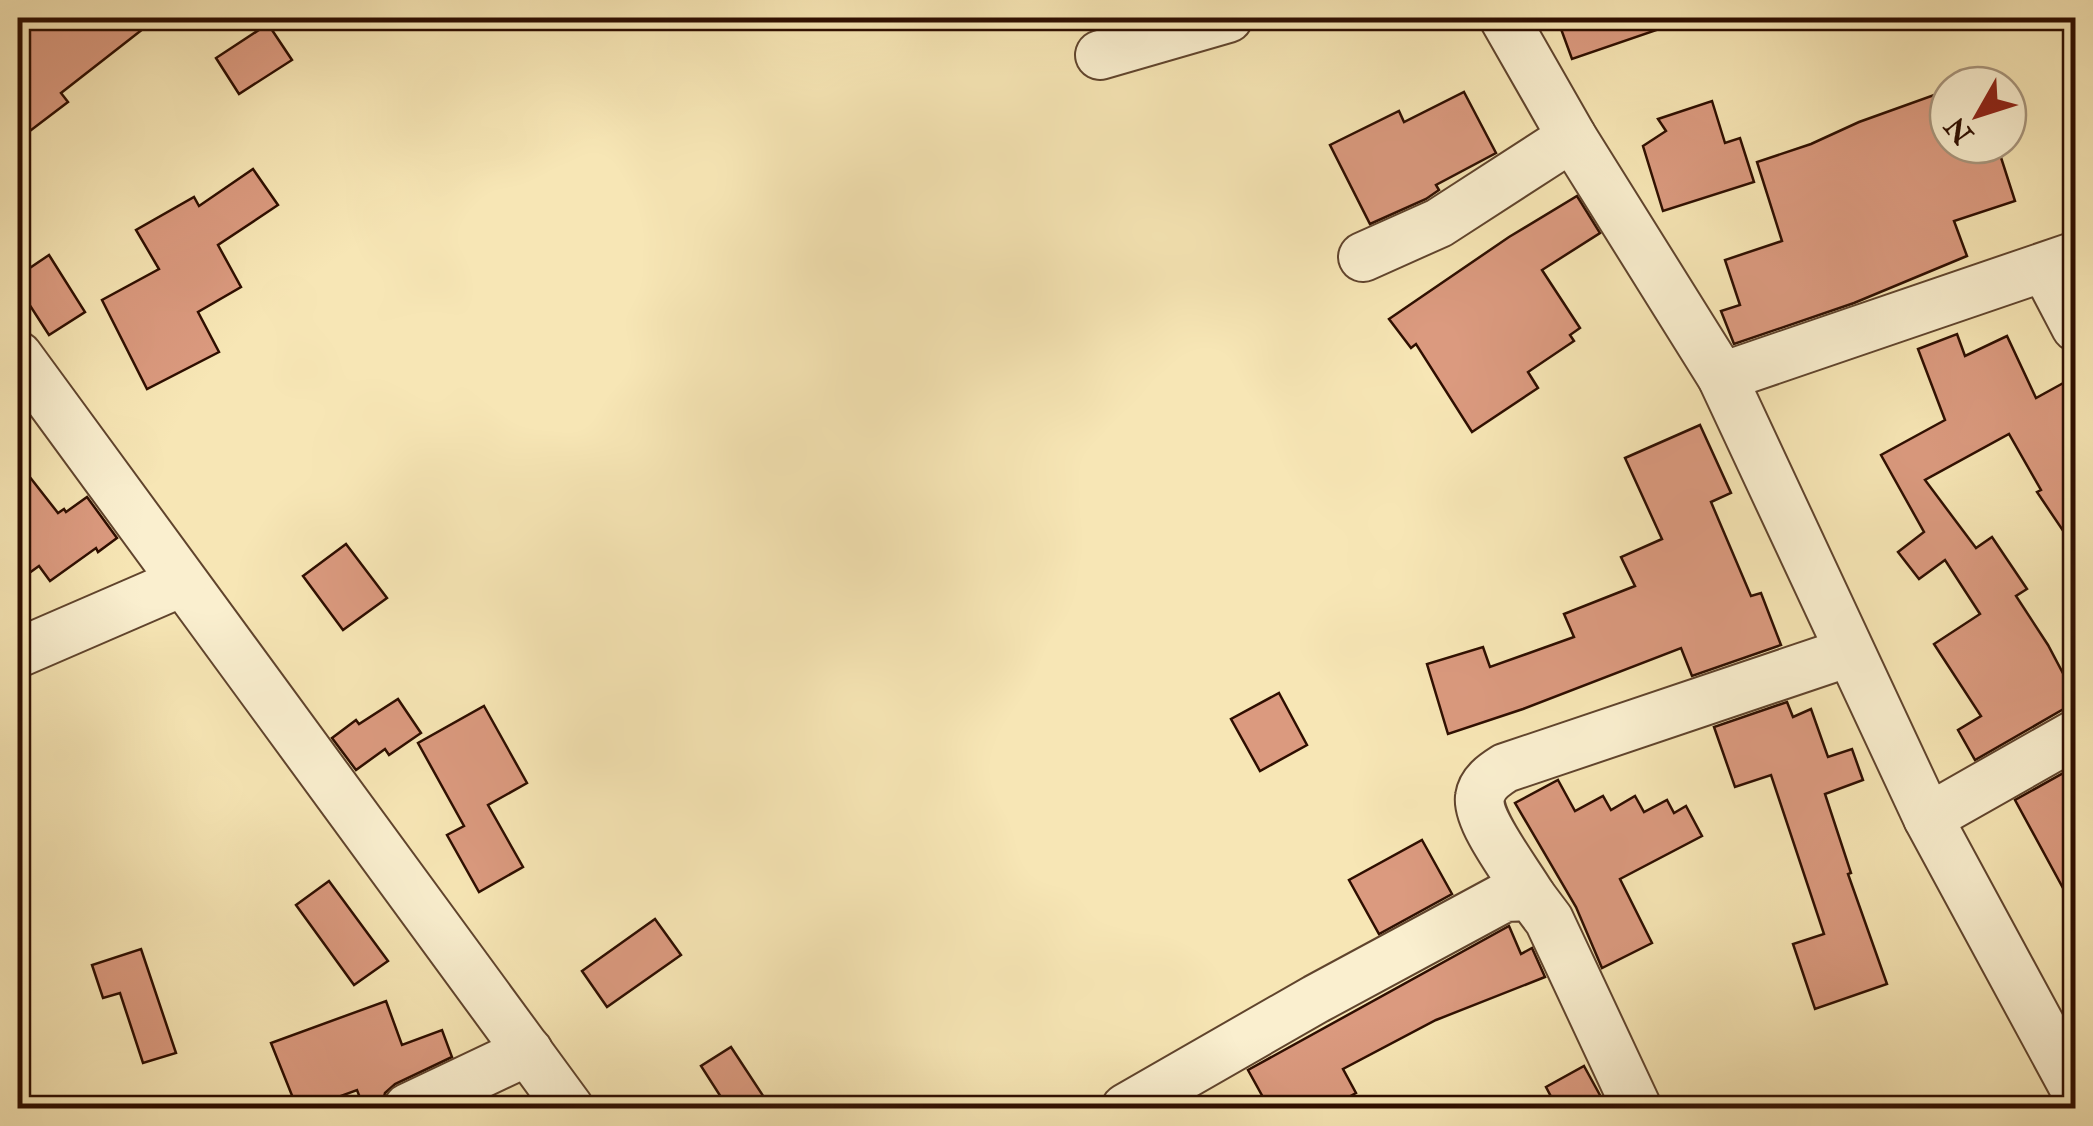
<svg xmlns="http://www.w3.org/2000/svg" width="2093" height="1126" font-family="'IM FELL Double Pica',serif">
<rect width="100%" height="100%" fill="#f7e6b5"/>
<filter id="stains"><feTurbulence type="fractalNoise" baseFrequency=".002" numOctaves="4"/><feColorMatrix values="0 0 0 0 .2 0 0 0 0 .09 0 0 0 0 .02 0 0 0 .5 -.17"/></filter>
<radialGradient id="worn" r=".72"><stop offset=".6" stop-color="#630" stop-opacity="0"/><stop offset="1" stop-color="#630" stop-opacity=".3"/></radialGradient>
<!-- building -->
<g fill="#db9a7f" stroke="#2e0e00" stroke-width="2.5">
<polygon points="18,18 157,18 61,93 68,102 18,140"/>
<polygon points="1557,18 1676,18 1677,23 1572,59"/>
<polygon points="268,24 292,60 239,94 216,58"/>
<polygon points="1948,90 1948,145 1997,145 2015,201 1954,221 1967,256 1854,303 1734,344 1721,311 1740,305 1725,260 1782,241 1757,162 1811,144 1859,122"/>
<polygon points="1464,92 1496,153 1436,185 1439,190 1426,199 1370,224 1330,145 1399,111 1404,122"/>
<polygon points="1712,101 1725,143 1740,138 1754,182 1663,211 1643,146 1666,131 1658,119"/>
<polygon points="253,169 278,205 218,245 241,287 198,312 219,352 147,389 102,300 159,269 136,230 194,197 199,206"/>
<polygon points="1577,196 1600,233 1542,270 1580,328 1570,335 1574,341 1528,372 1538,388 1472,432 1416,344 1411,348 1389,319 1509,237"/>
<polygon points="49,255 85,312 49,335 18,287 18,276"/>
<polygon points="1957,334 1965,356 2007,336 2036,398 2076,376 2076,550 2037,492 2041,490 2009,434 1925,480 1976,548 1992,537 2027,589 2016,596 2048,645 2076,698 2076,707 2062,710 1975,760 1958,730 1981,716 1934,644 1980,614 1945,560 1919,579 1898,552 1924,532 1881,455 1945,420 1918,349"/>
<polygon points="1700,425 1731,493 1711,502 1751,596 1761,593 1781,645 1692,676 1681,648 1523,709 1448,734 1427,664 1483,647 1490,667 1574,637 1564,614 1635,586 1621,557 1662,539 1625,458"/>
<polygon points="18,462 58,513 64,509 66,512 87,497 117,538 98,552 96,548 50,581 39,566 18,581"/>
<polygon points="346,544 387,598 343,630 303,576"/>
<polygon points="1279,693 1307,745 1260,771 1231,719"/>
<polygon points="398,699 421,733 389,755 385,749 356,770 332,738 356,720 359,724"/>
<polygon points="1787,702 1793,717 1811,709 1828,757 1852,749 1863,780 1825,794 1851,873 1848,874 1887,984 1815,1009 1793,944 1824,934 1771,775 1735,787 1714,727"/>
<polygon points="484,706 527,783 488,805 523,867 479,892 447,835 464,826 418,743"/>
<polygon points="2076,766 2076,912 2015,800"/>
<polygon points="1558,780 1575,811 1603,796 1611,810 1635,796 1644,812 1667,800 1674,813 1686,806 1702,836 1620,879 1652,943 1602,968 1576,907 1515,803"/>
<polygon points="1422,840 1452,894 1379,934 1349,880"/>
<polygon points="329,881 388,961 354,985 296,905"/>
<polygon points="655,919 681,955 607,1007 582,971"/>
<polygon points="1509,926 1521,954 1532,948 1545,977 1436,1020 1343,1069 1356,1093 1328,1108 1269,1108 1248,1070"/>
<polygon points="141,949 176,1053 143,1063 120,993 103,998 92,965"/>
<polygon points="386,1001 402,1045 442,1030 452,1057 395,1084 385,1093 381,1108 364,1108 357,1090 308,1108 297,1108 271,1043"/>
<polygon points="731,1047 771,1108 728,1108 701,1066"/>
<polygon points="1584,1066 1607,1108 1557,1108 1546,1087"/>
</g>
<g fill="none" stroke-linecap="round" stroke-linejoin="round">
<defs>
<g id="street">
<polyline points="1504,18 1572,137 1722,377 1928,818 2076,1091"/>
<polyline points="1100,55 1228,18"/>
<polyline points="1363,257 1439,223 1572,137"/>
<polyline points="2045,268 2076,327"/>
<polyline points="18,356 569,1108"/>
<polyline points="1722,377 2076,256"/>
<polyline points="18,653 182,582"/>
<polyline points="1928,818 2076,734"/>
<path d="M1531,896C1519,875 1476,820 1480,797C1482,783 1494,775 1505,768L1849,652"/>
<polyline points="408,1108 528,1051"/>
<polyline points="1126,1108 1316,999 1505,897 1531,896 1549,920 1637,1108"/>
</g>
</defs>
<!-- street casing -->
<use href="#street" stroke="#60442d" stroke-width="52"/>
<!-- street -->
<use href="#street" stroke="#faefcf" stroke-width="48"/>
</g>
<!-- margin -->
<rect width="2093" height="1126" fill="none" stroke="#f7e6b5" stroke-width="60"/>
<rect x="20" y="20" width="2053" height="1086" fill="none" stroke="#2e0e00" stroke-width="5"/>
<rect x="30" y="30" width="2033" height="1066" fill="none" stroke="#2e0e00" stroke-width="2.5"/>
<!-- north arrow -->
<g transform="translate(1978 115) rotate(231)"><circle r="48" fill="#faefcf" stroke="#a8957c" stroke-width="2.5"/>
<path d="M0-8L18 38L0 25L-18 38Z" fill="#8f2418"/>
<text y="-15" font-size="28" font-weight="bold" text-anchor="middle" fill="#2e0e00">N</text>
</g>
<rect width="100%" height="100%" filter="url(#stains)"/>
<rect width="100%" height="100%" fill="url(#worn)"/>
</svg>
